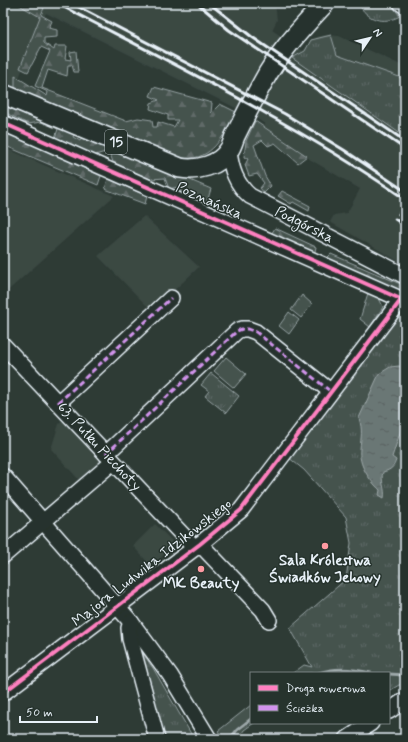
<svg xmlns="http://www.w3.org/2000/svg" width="408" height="742" font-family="Mynerve,sans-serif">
<defs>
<pattern id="grass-tufts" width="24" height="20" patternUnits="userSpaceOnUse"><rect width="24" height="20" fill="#45524e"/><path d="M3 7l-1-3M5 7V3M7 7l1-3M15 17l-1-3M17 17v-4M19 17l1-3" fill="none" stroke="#606b68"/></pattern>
<pattern id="forest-firs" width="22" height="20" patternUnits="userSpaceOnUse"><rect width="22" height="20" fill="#45524e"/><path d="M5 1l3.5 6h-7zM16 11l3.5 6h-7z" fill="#606b68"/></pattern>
<pattern id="water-ripples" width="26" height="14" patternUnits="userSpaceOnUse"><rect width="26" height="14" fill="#6b7775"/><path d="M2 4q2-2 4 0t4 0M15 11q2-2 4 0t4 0" fill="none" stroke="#586060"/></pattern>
</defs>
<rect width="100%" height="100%" fill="#2e3b35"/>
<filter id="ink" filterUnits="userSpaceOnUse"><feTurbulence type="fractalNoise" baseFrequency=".025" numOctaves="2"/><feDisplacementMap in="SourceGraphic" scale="8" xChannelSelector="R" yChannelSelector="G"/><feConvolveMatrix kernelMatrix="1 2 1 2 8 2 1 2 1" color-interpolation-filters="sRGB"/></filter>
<g filter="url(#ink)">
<!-- built -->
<g fill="#3b4843">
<polygon points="3,3 275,3 277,20 272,30 303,51 317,37 326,35 339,36 405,67 405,265 330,222 334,215 347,213 360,189 262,131 265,124 256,118 46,13 15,87 3,82"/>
<polygon points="3,147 114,196 3,295"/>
<polygon points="144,216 199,267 152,311 98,256"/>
<polygon points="63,420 104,460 80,481 51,449 59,424"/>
<polygon points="155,524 172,541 173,547 151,566 133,546"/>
</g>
<!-- grass -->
<g fill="url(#grass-tufts)" stroke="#96a2a3">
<path d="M358,3H390L400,16C383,25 367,20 358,3Z"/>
<polygon points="331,35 337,55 405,79 405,137 292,58 305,51 311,40"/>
<polygon points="368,293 379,298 383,307 370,327 360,319"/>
<polygon points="302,295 312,304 301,318 291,310"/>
<polygon points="289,312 299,320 289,334 279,326"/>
<polygon points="405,312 405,685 399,685 389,691 389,673 293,673 304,665 312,667 290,628 346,579 351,543 346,517 304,470 288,457 397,315"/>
<polygon points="211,373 239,396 226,413 205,396 209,391 201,385"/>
<polygon points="139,648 153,668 194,739 164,739"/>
<polygon points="251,705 251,723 254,723 244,730 238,739 223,739 218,731"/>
</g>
<!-- forest -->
<g fill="url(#forest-firs)" stroke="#96a2a3">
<path d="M16,3H35L44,8L41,15L52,21L49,28L57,30V37L44,38V43L54,50L55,46H67L65,59L71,60L70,52L76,51L78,72H74L72,65H68L67,76L48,70L42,88L126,121L138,118L152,120L153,127H157L158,122L174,127L178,120H168V115L150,109L151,103L159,100L150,96L154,87L212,103L211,113L220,104L236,112C227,130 214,158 190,158C185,159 180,157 175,156L15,89V76L47,96L48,92L35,86L50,51L41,47L28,72L20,68L40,17Z"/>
<polygon points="6,106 35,119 43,118 76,130 73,137 80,141 83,134 211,189 206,205 180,194 182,186 169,189 165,178 151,179 113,162 109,151 95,155 55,138 58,129 41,122 28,124 4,112"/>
<polygon points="255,121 307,156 298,163 275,143 268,146 262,140 254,145 265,176 271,186 264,193 260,188 264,183 257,174 249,176 245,165 248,159 244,157 246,141"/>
<polygon points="3,131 101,176 98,185 8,147 3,148"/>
<polygon points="108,179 147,196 145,204 105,189"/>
<polygon points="282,191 310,206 309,211 293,202 291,204 278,196"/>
<polygon points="275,228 316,247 314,255 270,236"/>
<polygon points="331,254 405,286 405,296 325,260"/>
</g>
<!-- pitch -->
<polygon fill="#45524e" stroke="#96a2a3" points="226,357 246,374 234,388 214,371"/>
<!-- water -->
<path fill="url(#water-ripples)" stroke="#9da8a9" d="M399,366L405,368V426L402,427L392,457L396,460C394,467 391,470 383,472C380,481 386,489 384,498L379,495L380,490C369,480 358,464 360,449C361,436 363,431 359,418L379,374L390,367Z"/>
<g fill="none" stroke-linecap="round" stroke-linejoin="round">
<!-- stream -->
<g stroke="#9da8a9" stroke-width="3">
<path d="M319,673C335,667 354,669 371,673"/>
<polyline points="389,674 405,675"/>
<polyline points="230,739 237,730 251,719"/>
</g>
<defs>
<g id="minor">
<polyline points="401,3 405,6"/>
<polyline points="3,123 405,301"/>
<path d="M229,151C231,169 236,184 250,196L405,276"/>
<polyline points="3,345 195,548"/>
<polyline points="58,403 171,298"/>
<polyline points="106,454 237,331 242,329 248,329 256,332 330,391"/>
<polyline points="3,476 131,622 170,675 209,739"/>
<polyline points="200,544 263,610 269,620"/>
<polyline points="3,556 113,462"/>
<polyline points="131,622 129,628 130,639 157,739"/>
<polyline points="3,693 200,544 241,510 401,300"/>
<polyline points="389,711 405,700"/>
<polyline points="347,739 371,723"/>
</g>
<path id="major" d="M3,94L180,168C196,171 220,166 229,150C232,146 233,141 235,136C244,118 253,100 263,82C279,52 302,28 325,3"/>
</defs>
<!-- minor casing -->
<use href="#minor" stroke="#e8f1f8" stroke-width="18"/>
<!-- major casing -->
<use href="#major" stroke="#e8f1f8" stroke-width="22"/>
<!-- minor -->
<use href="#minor" stroke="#26332d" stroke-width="15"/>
<!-- major -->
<use href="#major" stroke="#26332d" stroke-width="19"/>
<!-- rail -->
<g stroke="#e8f1f8" stroke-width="3">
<path d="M56,3C175,65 295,123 405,199"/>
<polyline points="71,3 285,114 344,150 405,191"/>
<polyline points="197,3 229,30 405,149"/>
<polyline points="209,3 252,37 405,141"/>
<polyline points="399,214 405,218"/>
<polyline points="395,219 405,226"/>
</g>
<!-- quiet -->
<g stroke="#d193ec" stroke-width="3" stroke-dasharray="6 3" stroke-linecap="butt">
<polyline points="58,403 171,298"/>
<polyline points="106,454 237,331 242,329 248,329 256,332 330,391"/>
</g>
<defs>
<g id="cycleway">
<polyline points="3,123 405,301"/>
<polyline points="3,693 200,544 241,510 401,300"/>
</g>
</defs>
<!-- cycleway casing -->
<use href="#cycleway" stroke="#26332d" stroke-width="6"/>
<!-- cycleway -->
<use href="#cycleway" stroke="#ff80c0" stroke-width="4"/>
</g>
</g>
<!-- markers -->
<g fill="#ff9aa2" stroke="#26332d" stroke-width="1.5">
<circle cx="325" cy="546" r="4"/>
<circle cx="201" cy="569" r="4"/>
</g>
<g text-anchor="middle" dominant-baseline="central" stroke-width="3" stroke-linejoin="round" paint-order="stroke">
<!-- shield labels -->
<rect fill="#26332d" stroke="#aeb8bb" stroke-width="1" x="105" y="130" width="22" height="24" rx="3"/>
<g font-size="14" font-weight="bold" fill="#e8f1f8">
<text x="116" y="142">15</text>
</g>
<!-- street labels -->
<g font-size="15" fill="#e8f1f8" stroke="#26332d">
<text transform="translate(209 201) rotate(24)">Poznańska</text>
<text transform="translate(304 225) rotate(27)">Podgórska</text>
<text transform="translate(99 447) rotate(47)">63. Pułku Piechoty</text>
<text transform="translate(152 563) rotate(-38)">Majora Ludwika Idzikowskiego</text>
</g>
<!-- poi labels -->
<g font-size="15" font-weight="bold" fill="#e8f1f8" stroke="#26332d">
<text x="325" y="561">Sala Królestwa<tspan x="325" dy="17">Świadków Jehowy</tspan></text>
<text x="201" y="584">MK Beauty</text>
</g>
</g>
<!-- margin -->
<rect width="408" height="742" fill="none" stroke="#26332d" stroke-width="16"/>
<rect x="8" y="8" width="392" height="726" fill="none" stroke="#e8f1f8" stroke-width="1.5" filter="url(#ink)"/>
<!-- legend -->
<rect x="250" y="672" width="140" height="52" fill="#26332d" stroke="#747f7e"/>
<rect x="258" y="685" width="20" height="6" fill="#ff80c0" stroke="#747f7e"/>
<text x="286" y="692" font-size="12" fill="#e8f1f8">Droga rowerowa</text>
<rect x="258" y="705" width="20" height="6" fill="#d193ec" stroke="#747f7e"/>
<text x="286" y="712" font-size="12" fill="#e8f1f8">Ścieżka</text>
<!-- north arrow -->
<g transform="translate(370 38) rotate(55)" stroke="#26332d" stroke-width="3" paint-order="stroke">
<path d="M0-3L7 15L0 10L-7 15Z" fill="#e8f1f8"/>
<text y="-6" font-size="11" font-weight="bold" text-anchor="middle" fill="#e8f1f8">N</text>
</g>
<!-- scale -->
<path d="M20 716v6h77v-6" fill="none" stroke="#e8f1f8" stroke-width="2"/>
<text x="26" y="716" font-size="12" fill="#e8f1f8" stroke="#26332d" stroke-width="3" paint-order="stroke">50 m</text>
</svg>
